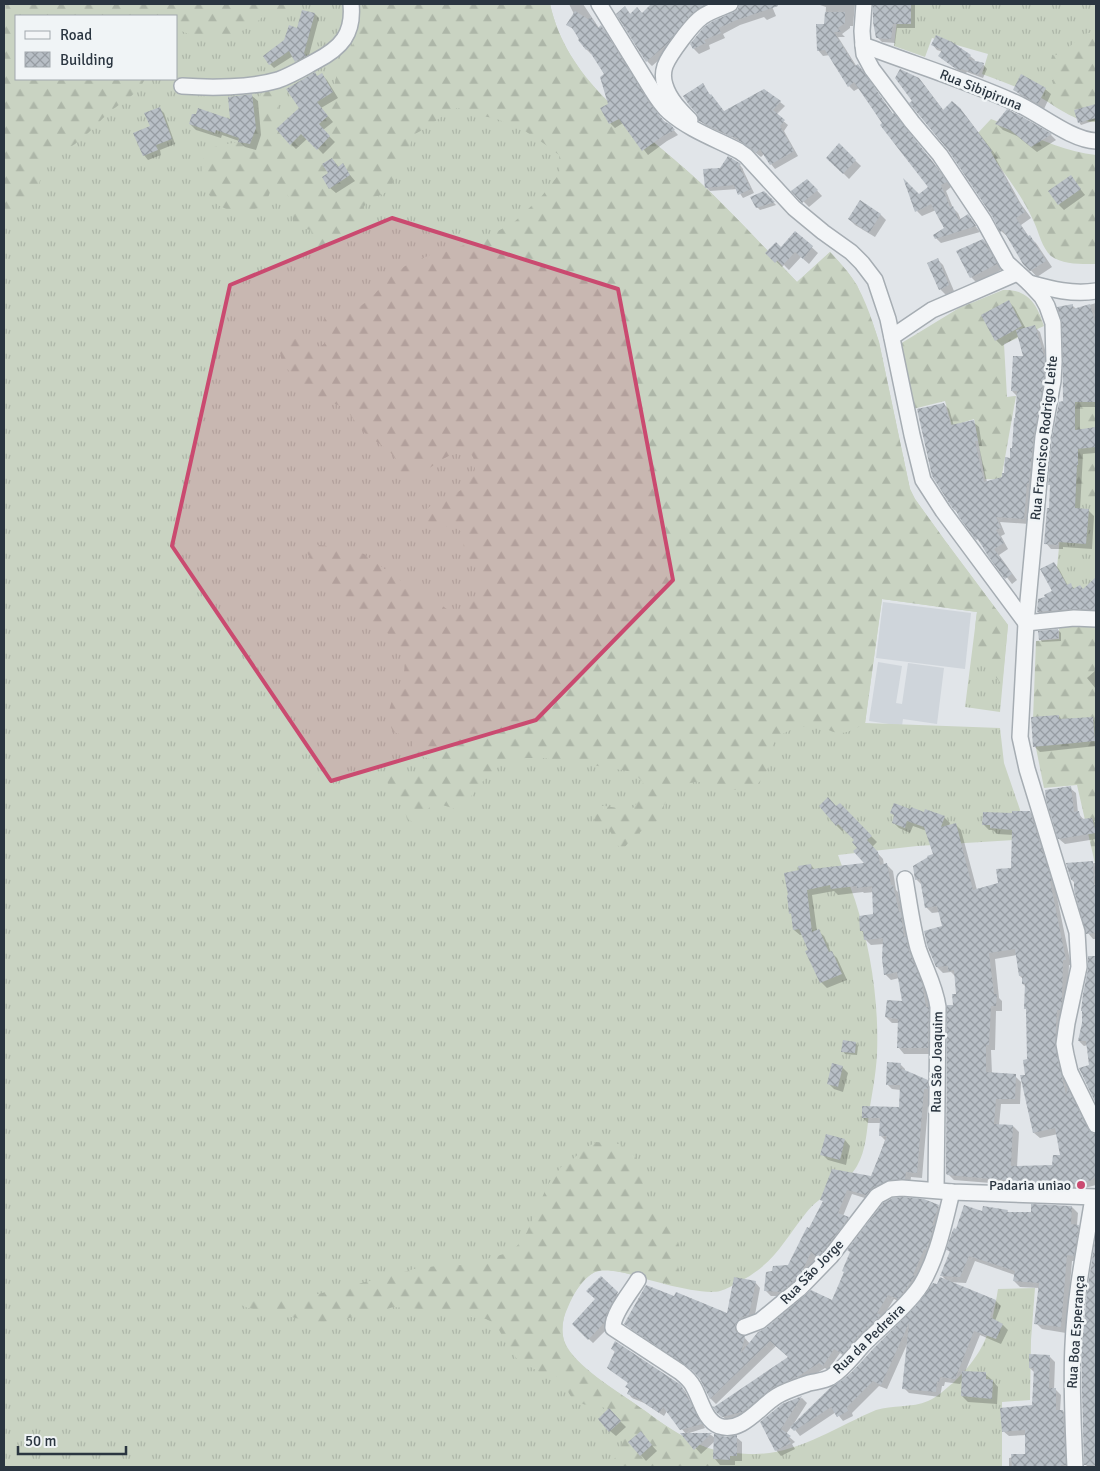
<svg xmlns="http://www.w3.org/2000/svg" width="1100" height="1471" font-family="Signika,sans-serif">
<defs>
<pattern id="grass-tufts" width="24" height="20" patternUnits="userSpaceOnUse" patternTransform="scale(1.25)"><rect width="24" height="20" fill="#c9d3c2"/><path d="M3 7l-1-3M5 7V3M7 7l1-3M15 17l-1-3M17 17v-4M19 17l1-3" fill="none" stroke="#adb6a8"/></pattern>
<pattern id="forest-firs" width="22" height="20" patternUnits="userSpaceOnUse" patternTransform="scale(1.25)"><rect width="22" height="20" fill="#c9d3c2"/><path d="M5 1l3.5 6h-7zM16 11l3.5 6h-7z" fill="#adb6a8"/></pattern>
<pattern id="building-cross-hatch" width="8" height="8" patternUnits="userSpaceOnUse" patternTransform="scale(1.25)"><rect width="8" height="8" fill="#b8bfc6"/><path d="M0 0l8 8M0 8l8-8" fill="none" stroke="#969ca2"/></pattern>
</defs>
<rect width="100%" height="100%" fill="#e1e5e9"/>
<!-- built -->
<g fill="#cfd5db">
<polygon points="883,602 971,613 965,669 876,658"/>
<polygon points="878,662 902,666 896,703 902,704 908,663 944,668 937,724 903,719 902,726 869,721"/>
</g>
<!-- grass -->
<g fill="url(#grass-tufts)" fill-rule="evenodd">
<path d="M4,4H550C567,80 630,120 684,168C724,203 760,243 797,282L830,252L847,271L857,285L872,321L879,342L910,489L915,499L946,542L1008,625L1000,712L965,707L977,612L882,599L865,723L1000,728L1004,763L1030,839L917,846L838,855C843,870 850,885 855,900C871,950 879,1002 877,1054C876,1074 872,1094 869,1113C867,1130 866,1151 857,1166C846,1185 820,1195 806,1213C783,1242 774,1264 739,1282C733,1285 727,1289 720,1291C701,1296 646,1279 625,1273C615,1271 603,1267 593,1273C586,1277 580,1285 575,1292C566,1307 558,1326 565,1343C575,1366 617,1391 638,1406C659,1420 678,1437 702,1446C718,1452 737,1454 755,1454C797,1454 838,1426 876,1410C892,1405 912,1408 928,1401C938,1397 945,1389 953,1383C985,1352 991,1332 998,1289L1035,1288L1031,1340L1030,1400L1002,1402V1467H4ZM16,16H176V79H16Z"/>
<path d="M899,4H1096V122C1075,122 1061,108 1043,99C1024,89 1003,82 982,74L988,54L932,38L925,57L894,46Z"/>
<polygon points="1076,374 1096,374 1096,597 1054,598"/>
</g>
<!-- forest -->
<g fill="url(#forest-firs)">
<path d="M7,4H292L291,6L282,11L269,12L261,18L255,24L236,34L223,38L194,36L176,29V16H16V79H145C138,94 125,100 112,110C99,121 89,134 75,144C68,149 58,151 52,157C38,170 43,182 34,195C27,207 14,214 4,224V23L6,18Z"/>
<path d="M364,4H550C567,80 630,120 684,168C724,203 760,243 797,282L830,252C836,258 841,264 846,270C863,290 871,317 879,342L910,489L915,499L946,542L1008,625L1002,685L994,675L993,664C990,662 987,660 984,657C972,648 975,624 977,612L882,599L865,724C857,727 849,733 840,733C834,733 830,730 825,729C801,724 793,727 773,740C770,758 770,780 750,788C727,797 705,773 683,786C677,789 670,795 666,801C663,807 662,813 659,819C654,825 646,828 640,832C634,836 629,842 624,848L616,845C611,832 610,826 595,822L592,812L594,806H605L631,810C640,802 641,794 643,782L633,772L592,765L576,761H557L545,758H526L509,761L500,765L480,784L472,795L466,808L459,811C450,807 436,801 428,809C423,814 421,819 415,823L407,819L402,799L389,788L387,781C395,768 401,776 412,774C420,772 425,765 430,759L412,753L413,738L393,732C391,727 388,720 389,714C391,690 414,677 400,649C393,633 376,626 363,616C357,612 354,604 348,599C345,596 339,595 335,591C320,580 312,561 303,545L310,544L345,548L364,554L415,591L433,599L455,615L463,614C472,602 489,583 479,567C475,561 469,559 464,555L463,533C452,522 443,528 429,527L423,521C424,518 425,513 427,510C435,495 461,500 473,476C476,468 476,461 471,454C444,448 432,473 408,479C395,471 401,468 394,457C386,445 370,440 361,429C354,422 350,411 340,406C329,400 322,404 310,403L295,378L282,363L280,352L283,341L291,336C307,338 307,345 313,357L321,346L335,336L326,331L323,325L325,319L332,315H344L362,305L372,297L389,278L405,266L430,255L448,251L481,239L512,224L541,197L560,173L559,155L546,145L522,129L494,118L481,116L467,110L457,108L441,117L426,128L413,135C410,148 397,182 387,191C383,195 375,197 369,198L357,219L336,249L325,250L318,249L313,241L311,230L300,228L293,222C292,205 294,194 275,188L270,192L267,201L260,208C247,210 233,213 222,207C204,199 192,160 212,148C219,144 230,144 238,142L255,119L261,94C267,87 274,86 281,92C282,100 278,105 277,112C274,126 290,138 298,146H304L309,141L333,92L338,68L341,60L352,46L356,37Z"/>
<path d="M1096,31V122C1077,122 1060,110 1045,100C1047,97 1050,93 1052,89C1056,78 1048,66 1052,56L1063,53L1082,35Z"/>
<path d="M991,119C1026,132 1059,151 1096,155V264C1082,264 1063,265 1051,256C1042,248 1039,233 1034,222C1020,190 996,163 976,135Z"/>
<path d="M1003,290C1028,289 1037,304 1044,326L1004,344L1007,397L1016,396L1001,480L985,479L974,419L952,426L945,401L913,409L900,344L959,308Z"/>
<polygon points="1076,374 1096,374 1096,501 1089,498 1066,480"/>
<polygon points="1096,625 1096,868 1077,785 1044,788 1035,743 1033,719 1036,641 1059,639 1059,627"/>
<path d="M596,1142L619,1144L627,1148L638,1160L647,1204L664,1221L673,1233L678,1244V1272L680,1287C663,1283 609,1265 595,1272C582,1278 573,1295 568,1307C561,1321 560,1338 569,1351C585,1372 610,1387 631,1401C655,1418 678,1436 705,1447L710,1467H608C619,1453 622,1450 624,1431L603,1407C592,1405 576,1406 570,1395C566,1389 564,1383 560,1377L541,1373L517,1359L507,1345L496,1324L486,1319L471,1317L458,1312L393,1307L374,1314L324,1322L308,1321L275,1313L248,1308L239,1304L246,1298L255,1296L266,1297H302L314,1295L393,1275L414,1269L444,1265H467L507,1253L517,1246L527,1232L545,1191L551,1180L562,1166L573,1159L584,1149Z"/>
</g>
<!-- shadow -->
<g fill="#0003" fill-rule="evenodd">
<polygon points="569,4 583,4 599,28 601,27 605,31 657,113 665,123 670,126 678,135 667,141 648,155 623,123 615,128 610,123 610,104 606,75 592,53 591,54 587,50 575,31 568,25 574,14"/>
<polygon points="654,4 722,4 652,66 647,61 625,8 631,15 642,14"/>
<polygon points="740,4 771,4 776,16 767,20 764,17 740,25 723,34 725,38 709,45 710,49 699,54 694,49 692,44 739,10"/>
<polygon points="817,4 855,4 853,26 850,26 850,28 842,34 845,37 838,37 857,67 858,66 863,71 893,115 938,168 951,187 946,191 953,208 958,213 961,220 968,216 980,232 941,243 936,238 946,229 936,210 922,216 917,211 919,196 930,187 883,124 859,88 854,91 849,86 830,55 823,56 818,50 825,25 826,7"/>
<polygon points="875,4 915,4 915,28 897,28 895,43 882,42 877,37 874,22"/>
<polygon points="303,11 315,14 319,18 308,59 300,65 293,56 274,68 270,64 298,29"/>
<polygon points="933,45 970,56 975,60 974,62 983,64 987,69 983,78 967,72 965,74 962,73 944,60 943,52 937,50"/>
<polygon points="322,75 327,80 338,98 321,108 333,122 323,130 335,142 323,154 308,138 296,149 291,144 301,108 318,77"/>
<polygon points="919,79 925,86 944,111 966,116 998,158 996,159 1021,204 1031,218 1021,225 1029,237 1036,243 1052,267 1037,277 1024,263 1008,237 1001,231 993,215 949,149 914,101"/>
<polygon points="702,85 725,113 764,91 780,102 785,106 776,115 788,125 784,131 798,156 775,169 771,164 764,154 761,157 742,142 705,125 700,120"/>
<polygon points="1015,89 1045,89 1051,94 1044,109 1020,95"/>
<polygon points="252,96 258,101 261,135 256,150 245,147 239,141 222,135 221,138 196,130 190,124 197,115 231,121"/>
<polygon points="1096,105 1096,120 1081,125 1079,122 1076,111"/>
<polygon points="159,108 164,113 175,144 160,150 161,155 148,160 144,155 151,127"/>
<polygon points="1007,111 1051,135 1056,140 1037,152 1017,136 1003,130 997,124"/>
<polygon points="839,145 861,166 849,179 827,157"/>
<polygon points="332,159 339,167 342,165 355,181 336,193 330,188 330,173"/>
<polygon points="740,165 743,169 743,170 754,193 743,198 737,189 710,191 706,187 721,169"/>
<polygon points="1071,177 1085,195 1064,210 1059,205"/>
<polygon points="813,186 822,196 809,207 793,191"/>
<polygon points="764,192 776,205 760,210 757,207"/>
<polygon points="860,202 881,215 886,220 875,237 855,225 849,219"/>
<polygon points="795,232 818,253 809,264 801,257 789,270 784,265 782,267 767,253 781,249"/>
<polygon points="983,240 989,246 1001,270 977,283 971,277 958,251"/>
<polygon points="938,260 943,265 954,291 946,295 940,289"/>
<polygon points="1009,302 1014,307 1026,329 1035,327 1040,332 1049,364 1029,524 1000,522 1005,534 1001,536 1008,549 999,555 1017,580 1012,584 955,510 944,404 949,409 954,426 973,422 979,427 982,446 979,446 987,482 1003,478 1013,449 1018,397 1012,391 1025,357 1019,336 1002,346 996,340"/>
<polygon points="1096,303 1096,407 1080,407 1080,431 1096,428 1096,453 1083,454 1080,510 1088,510 1094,516 1092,549 1063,547 1063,549 1051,549 1046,543 1050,509 1051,486 1049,484 1064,402 1072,305 1076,309"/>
<polygon points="1054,563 1059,569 1068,586 1070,585 1075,589 1083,590 1096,579 1096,614 1043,617 1038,612 1039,600 1047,598 1054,592"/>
<polygon points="1058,630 1061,633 1061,641 1042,642 1040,639"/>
<polygon points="1096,670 1096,689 1087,678"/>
<polygon points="1059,716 1062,720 1092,718 1096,723 1096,746 1040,752 1034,746"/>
<polygon points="1070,788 1076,793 1078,813 1084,820 1092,819 1096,824 1096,839 1065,844 1059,839"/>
<polygon points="840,805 877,842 872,847 883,859 884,865 887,865 893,871 896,890 898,892 903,916 906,919 927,990 931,1012 934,1054 904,1054 899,1048 899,1023 892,1023 886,1017 904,1002 899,978 891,980 885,974 884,944 871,945 865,939 864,934 861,930 875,916 874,892 864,893 863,892 838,895 834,891 812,895 817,931 818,931 824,936 831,952 837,958 847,980 827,988 821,982 803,935 800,935 794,930 793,916 790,913 800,871 811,865 815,870 866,864 856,840 844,829 842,831 836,825 837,808"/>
<path d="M1030,812L1036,818L1056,886L1055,887L1071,965H1069L1067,1007L1062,1064L1070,1092L1073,1096L1095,1138L1096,1145V1185L1077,1190L954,1180L948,1174L954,1006L958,996L955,976L951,972L943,973L937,967L943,927L940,912L932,913L926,907L922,885L916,879L934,855L927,831L913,826L910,833L899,828L893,822L895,816L892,813L925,814L944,817L950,823L949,826L955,824L961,830L977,890L1000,884L1013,869L1014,835L997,834L993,830H989L983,824L1014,814ZM1017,955L1020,976L1023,979V984L1026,987L1028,1061L1026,1076L1034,1133L1040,1138L1058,1134L1062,1157L1053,1166L1017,1167L1019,1132L1013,1126L999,1125L1001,1104H1020L1021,1082L1015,1076L992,1074L991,1050H995L996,1011H1002V1001L999,998L995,959Z"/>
<polygon points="1096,863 1096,939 1093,939 1088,933 1075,883 1072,880 1067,864"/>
<polygon points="1089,962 1096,962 1096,1102 1080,1069 1090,1066 1088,1045 1084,1046 1079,1041 1083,1023"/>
<polygon points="856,1043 858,1046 857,1055 845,1054 843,1051"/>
<polygon points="900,1064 905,1069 905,1072 927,1081 932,1086 932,1094 929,1094 922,1178 911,1177 910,1184 871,1200 852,1194 843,1216 848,1218 853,1223 823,1261 817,1255 805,1279 786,1296 771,1296 766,1291 789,1266 824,1202 821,1199 872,1177 885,1140 880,1135 881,1123 868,1123 863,1118 900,1108 901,1090 892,1089 887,1084"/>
<polygon points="842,1067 848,1073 843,1092 834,1089 829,1084"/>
<polygon points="845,1140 850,1146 846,1165 828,1160 822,1154"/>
<polygon points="938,1206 944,1212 934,1248 903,1303 894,1299 882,1318 848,1359 840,1353 828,1370 825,1368 748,1417 729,1422 718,1412 789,1357 776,1346 716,1404 711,1399 701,1379 697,1373 631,1329 626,1324 728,1315 755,1282 760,1288 754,1320 740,1331 740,1336 744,1337 750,1344 833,1302"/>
<polygon points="1072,1207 1078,1213 1077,1225 1084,1232 1080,1261 1072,1261 1066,1333 1042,1329 1036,1323 1040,1288 1020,1287 1014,1281 1015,1275 975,1261 966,1283 948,1282 996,1301 1001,1306 995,1321 1003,1325 1008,1330 1001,1344 980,1335 965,1372 985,1374 991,1379 998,1387 997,1404 968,1402 962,1396 963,1379 960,1384 945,1382 944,1386 942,1386 940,1397 909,1393 904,1388 908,1342 887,1389 879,1386 852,1413 853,1416 843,1421 836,1412 800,1436 792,1426 786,1434 795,1442 792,1444 795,1449 781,1456 776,1450 784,1404 802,1398 807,1403 793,1425 842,1382 937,1286 948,1282 942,1276 951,1253 948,1250 956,1230 983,1213 1007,1211 1009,1213 1032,1214"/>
<polygon points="1096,1247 1096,1467 1087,1467 1086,1464 1085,1327"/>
<polygon points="601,1278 622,1298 608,1328 593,1343 573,1324 596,1299"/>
<polygon points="612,1349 680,1386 685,1391 705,1428 686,1434 667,1411 664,1416 644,1403 632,1398 628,1393 630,1390 627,1387 629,1383 616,1353"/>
<polygon points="1050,1357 1055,1362 1054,1390 1056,1390 1061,1395 1060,1411 1063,1411 1068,1417 1070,1467 1009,1467 1009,1458 1027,1455 1026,1435 1009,1436 1003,1431 1034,1406 1035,1373 1030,1368"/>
<polygon points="609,1410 626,1427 616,1436 610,1431"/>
<polygon points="683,1434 711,1435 715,1438 736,1437 742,1442 742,1461 735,1461 735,1465 720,1465 715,1459 715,1441 701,1454"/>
<polygon points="646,1439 657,1451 646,1461 641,1455"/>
</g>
<!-- building -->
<g fill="url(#building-cross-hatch)" fill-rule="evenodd">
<polygon points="651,4 706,4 691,14 667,44 646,62 616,14 625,6 630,14 637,7 642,13"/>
<polygon points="739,4 778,4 778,6 734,21 719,28 721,33 704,40 706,43 693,49 690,44 704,27 713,21 734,12 738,9"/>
<polygon points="873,4 911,4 911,24 893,24 891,39 876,38 873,22"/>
<polygon points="302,10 315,13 304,53 306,56 295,62 289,51 269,65 263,56 284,40 289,25 297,28"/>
<polygon points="575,11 588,19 591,17 598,28 601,25 650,104 664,121 671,125 675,130 663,136 642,151 619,119 609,124 600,108 608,104 600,77 604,74 588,49 586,50 578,40 579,39 572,28 566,25"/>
<polygon points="825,12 845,12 845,23 838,28 841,32 834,32 855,66 858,64 893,114 894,113 932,161 947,182 941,185 950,207 953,206 959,220 968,214 976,226 935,239 933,235 944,228 931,204 915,212 903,178 919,194 928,187 880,125 882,123 854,82 848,87 825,50 817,51 816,24 824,24"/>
<polygon points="936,35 952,42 971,55 968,59 984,63 978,75 962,69 961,70 956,69 938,56 942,50 931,45"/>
<polygon points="900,69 919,78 943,110 952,101 960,108 992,151 991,152 1015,196 1025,212 1016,218 1028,236 1030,235 1046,261 1030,271 1023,264 1003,230 1000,232 992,216 948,150 909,103 912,101 895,78"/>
<polygon points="315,72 317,76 322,73 333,92 317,102 328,116 319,124 330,136 317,150 301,134 290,145 276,129 299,108 286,89"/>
<polygon points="1021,74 1046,88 1038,104 1013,90"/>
<polygon points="703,83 710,95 711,94 724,111 764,89 781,101 773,110 785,120 780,126 794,151 770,165 760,149 756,153 751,148 738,140 739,139 728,135 699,121 697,114 689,105 683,96"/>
<polygon points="252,94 256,128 250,144 238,142 239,138 216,130 215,133 189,124 192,114 196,114 198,108 230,119 228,97"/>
<polygon points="1096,104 1096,118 1078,123 1074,110"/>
<polygon points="160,107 172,139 156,145 158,150 143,156 133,133 150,126 144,113"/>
<polygon points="1007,109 1019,115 1052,134 1031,147 1010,130 995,124"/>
<polygon points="839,143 856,160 843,174 826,158"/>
<polygon points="728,156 741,164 739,166 751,189 738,195 734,185 705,188 703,169 720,168"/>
<polygon points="332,158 338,167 343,163 350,175 329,189 322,177 328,173 322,164"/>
<polygon points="1071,175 1081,189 1058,205 1048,191"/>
<polygon points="807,179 818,190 802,203 791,191"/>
<polygon points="764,191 775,202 756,208 750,197"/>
<polygon points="860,200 881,214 869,233 848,219"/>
<polygon points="795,231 813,246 803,259 795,252 783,265 778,260 775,263 765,253 776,242 781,247"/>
<polygon points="983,239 997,264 970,278 956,251"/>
<polygon points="938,258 949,285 939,290 927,263"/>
<polygon points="1009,300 1022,326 995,341 981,315"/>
<polygon points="1073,304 1073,309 1090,304 1096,326 1096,402 1075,402 1075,430 1096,427 1096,447 1078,449 1078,465 1077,465 1075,508 1089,509 1086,544 1058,542 1058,545 1044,544 1047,508 1049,508 1050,485 1048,485 1052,438 1059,402 1063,401 1062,323 1057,307"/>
<polygon points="1035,325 1045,358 1044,380 1034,435 1029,484 1027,483 1024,519 996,517 1001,528 996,530 1004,543 994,549 1012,574 1005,579 988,556 978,539 976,540 959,517 956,510 954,510 951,506 932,476 917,409 944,403 951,425 974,420 978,441 975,441 984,482 1002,477 1002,473 1004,473 1005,457 1010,458 1010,448 1012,448 1014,418 1015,418 1017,391 1011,391 1013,356 1023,356 1016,330"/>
<polygon points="1054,562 1067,585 1071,583 1073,589 1080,585 1083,589 1096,577 1096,610 1073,609 1037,612 1038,599 1045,597 1044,595 1052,591 1040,569"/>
<polygon points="1058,629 1059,638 1039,640 1038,631"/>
<polygon points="1059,715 1059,719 1093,717 1095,741 1033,747 1031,717"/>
<polygon points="1071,786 1074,812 1079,811 1081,819 1092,818 1096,833 1058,839 1046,800 1045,790"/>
<polygon points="828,797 836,806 840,803 872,836 867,840 878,852 880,865 887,863 891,885 893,885 899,912 901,912 904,937 906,936 909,951 922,983 926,1007 929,1007 928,1048 897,1048 898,1019 885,1017 887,1000 902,1001 897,972 884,975 882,959 883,938 864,940 863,931 860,931 859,916 873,914 872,886 857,888 857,886 831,889 830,885 807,890 812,932 819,929 829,952 832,951 842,974 820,983 805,951 808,950 799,929 793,930 791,913 789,914 787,895 788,895 784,873 799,870 798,866 811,864 812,869 864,863 853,851 857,848 852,842 854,840 838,824 836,826 819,806"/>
<path d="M894,803L910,809L911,807L924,812L925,809L945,816L941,827L956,823L973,890L998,883L996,869L1011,868L1012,830L990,828V825H982L983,812L1012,813V811H1030L1052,881H1050L1066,960H1063L1062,1001L1060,1010H1057L1055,1046L1066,1095L1068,1088L1088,1129L1091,1133L1096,1134V1176L1092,1180L1071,1185L1043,1186L1026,1185V1182L947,1175L946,1173L947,1005H953L952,994H956L954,970L948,971V966L936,967L927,945L924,931L942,926L937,906L925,908L920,879L915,880L913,866L928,857L927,856L933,854L924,827L907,821L905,828L892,823L894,815L890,813ZM1015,949L1019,976H1022V984H1025L1024,1009H1026L1027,1059L1023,1060L1025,1075H1020L1033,1133L1055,1128L1060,1155H1053L1052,1165L1011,1166L1013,1125L994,1124L996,1099H1015L1016,1074L986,1072V1045H989L991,1006H996L997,994H994L989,953Z"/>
<polygon points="1093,861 1094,885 1096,885 1096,933 1086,934 1074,890 1074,880 1071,880 1066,863"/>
<polygon points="1088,956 1096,956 1096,1104 1079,1068 1089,1065 1086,1041 1078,1041 1082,1023 1082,1011 1081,1011 1083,994 1088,969"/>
<polygon points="843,1040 856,1042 855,1053 841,1052"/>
<polygon points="887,1062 901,1063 900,1068 928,1080 928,1089 924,1089 917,1173 906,1172 905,1179 886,1181 872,1188 866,1195 847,1190 838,1213 849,1217 824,1250 817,1257 811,1252 801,1274 781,1292 764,1291 766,1272 772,1271 773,1266 788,1265 807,1227 809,1228 823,1201 820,1200 832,1169 871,1176 887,1136 879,1136 880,1118 862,1118 862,1106 899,1107 900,1085 886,1085"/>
<polygon points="832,1063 843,1066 838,1087 827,1084"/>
<polygon points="826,1134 845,1139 840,1160 820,1155"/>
<polygon points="902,1197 924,1199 939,1205 932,1225 934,1225 929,1243 926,1250 924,1249 913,1275 915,1276 908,1286 898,1299 888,1295 877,1313 881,1315 859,1335 843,1354 834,1349 823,1366 819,1363 799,1376 772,1388 742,1412 722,1417 717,1413 712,1406 714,1407 788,1357 770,1341 710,1399 700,1379 692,1370 624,1324 646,1285 674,1296 676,1292 727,1313 734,1277 756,1281 749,1315 740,1318 735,1325 735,1330 738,1334 745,1336 741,1353 758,1332 766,1328 811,1290 832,1300 844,1272 842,1271 850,1252 847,1250 883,1203 893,1198"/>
<polygon points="1031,1204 1072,1206 1071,1224 1079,1225 1074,1256 1067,1255 1061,1327 1034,1324 1039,1283 1013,1281 1015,1271 969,1256 960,1277 940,1276 950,1251 946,1250 952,1232 954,1228 956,1229 964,1205 982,1211 983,1206 1008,1210 1007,1212 1031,1212"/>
<polygon points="1096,1235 1096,1465 1084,1465 1082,1391 1082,1345 1087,1291"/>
<polygon points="601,1276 618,1292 607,1312 604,1323 588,1340 572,1324 595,1299 586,1291"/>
<polygon points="940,1277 996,1300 990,1317 1003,1324 996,1339 974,1331 955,1379 940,1377 939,1382 937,1381 936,1392 902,1389 909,1323 881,1385 873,1381 847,1407 848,1411 837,1417 831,1407 794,1431 790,1427 831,1387 841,1381 852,1372 873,1349 916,1306 933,1283 937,1284"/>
<polygon points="615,1341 681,1385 702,1424 680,1430 663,1407 659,1413 639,1399 627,1394 629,1389 625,1387 628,1383 607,1368 615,1351 611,1349"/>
<polygon points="1029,1354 1050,1355 1049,1388 1056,1388 1056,1410 1063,1410 1066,1465 1061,1465 1061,1467 1012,1467 1011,1454 1025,1454 1025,1430 1002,1432 1000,1408 1032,1405 1034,1368 1029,1368"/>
<polygon points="962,1371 986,1372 986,1379 993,1380 992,1399 961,1396"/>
<polygon points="802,1396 781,1429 791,1436 788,1438 791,1443 775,1451 760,1422 782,1404"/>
<polygon points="609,1408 621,1421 609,1432 598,1419"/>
<polygon points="641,1431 652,1445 640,1456 628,1442"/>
<polygon points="680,1433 712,1433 694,1450"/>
<polygon points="714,1434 726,1437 737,1435 737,1456 730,1456 730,1460 713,1459"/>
</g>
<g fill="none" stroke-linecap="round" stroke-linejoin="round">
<defs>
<g id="minor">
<path d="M599,4L652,90C657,98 662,106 669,112C690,130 716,139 739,151L746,156L794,208L823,232L851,252L862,263L875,280L888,319L912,435L923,480L943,511L1026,623"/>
<polyline points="864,4 862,31 863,45 864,54 872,69 912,122 940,155 984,221 1007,263 1029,283 1042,297 1047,306 1053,323 1054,362 1053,381 1043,437 1026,623 1020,737 1027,769 1077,932 1079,967 1067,1023 1064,1044 1066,1055 1070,1072 1096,1125"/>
<path d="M863,45C913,64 965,80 1014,102C1038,112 1070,140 1096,141"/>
<path d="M182,86C210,88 251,88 278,80C292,75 303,68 316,61C341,48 354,34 351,4"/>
<path d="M690,120C680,110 669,99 665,85C663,79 663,72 665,66C669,55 692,24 702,17C710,11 721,8 730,4"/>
<path d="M1029,283C1051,289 1073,295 1096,291"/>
<polyline points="892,337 932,310 1017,273"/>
<polyline points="1026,623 1074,618 1096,619"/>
<path d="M905,879C909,902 912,926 918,948C925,969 935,985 938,1007L936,1190"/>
<path d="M638,1280C631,1292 612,1314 613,1328L680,1372C685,1376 690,1380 693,1386C701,1399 704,1420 719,1426C742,1434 760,1406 777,1396C787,1390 798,1387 809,1383C817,1381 824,1381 831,1377C845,1368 854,1354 866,1342C882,1326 909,1304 921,1285C938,1257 944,1223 952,1192"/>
<polyline points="744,1327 760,1321 800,1288 831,1256 877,1196 890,1189 902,1188 952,1192 1096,1197"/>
<path d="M1075,1467C1073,1427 1071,1386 1073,1345C1075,1296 1085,1247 1093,1198"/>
</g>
</defs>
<!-- minor casing -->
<use href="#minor" stroke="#a6adb3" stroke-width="18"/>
<!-- minor -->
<use href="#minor" stroke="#f3f5f7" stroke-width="15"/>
</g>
<!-- marked area -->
<path fill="#ca4a70" fill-opacity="0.2" stroke="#ca4a70" stroke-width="4" stroke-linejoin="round" d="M392,218L618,289L673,580L536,720L331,781L172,546L230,285Z"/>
<!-- markers -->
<circle fill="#ca4a70" stroke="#f0f4f6" stroke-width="2" cx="1081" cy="1185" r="5"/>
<g text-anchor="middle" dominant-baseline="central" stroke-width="5" stroke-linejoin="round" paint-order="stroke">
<!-- street labels -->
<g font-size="14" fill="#2a3540" stroke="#f0f4f6">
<text transform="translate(981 90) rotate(22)">Rua Sibipiruna</text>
<text transform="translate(1044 438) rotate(-84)">Rua Francisco Rodrigo Leite</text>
<text transform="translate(937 1062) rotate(-89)">Rua São Joaquim</text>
<text transform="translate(812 1272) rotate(-46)">Rua São Jorge</text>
<text transform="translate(1076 1332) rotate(-86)">Rua Boa Esperança</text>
<text transform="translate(869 1339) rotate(-44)">Rua da Pedreira</text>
</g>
<!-- poi labels -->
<g font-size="14" fill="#2a3540" stroke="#f0f4f6" text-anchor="end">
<text x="1071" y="1185">Padaria uniao</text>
</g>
</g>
<!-- border -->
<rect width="1100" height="1471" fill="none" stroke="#2a3540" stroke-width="10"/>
<!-- legend -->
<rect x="15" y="15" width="162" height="65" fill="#f0f4f6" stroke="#a1a8ad"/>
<rect x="25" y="31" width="25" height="8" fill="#f3f5f7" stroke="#a1a8ad"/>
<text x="60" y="40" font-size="15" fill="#2a3540">Road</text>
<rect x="25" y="52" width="25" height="15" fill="url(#building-cross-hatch)" stroke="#a1a8ad"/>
<text x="60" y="65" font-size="15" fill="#2a3540">Building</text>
<!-- scale -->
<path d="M18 1446v8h108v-8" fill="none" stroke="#2a3540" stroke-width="2.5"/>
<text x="25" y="1446" font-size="15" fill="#2a3540" stroke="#f0f4f6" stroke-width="4" paint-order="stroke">50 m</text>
</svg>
